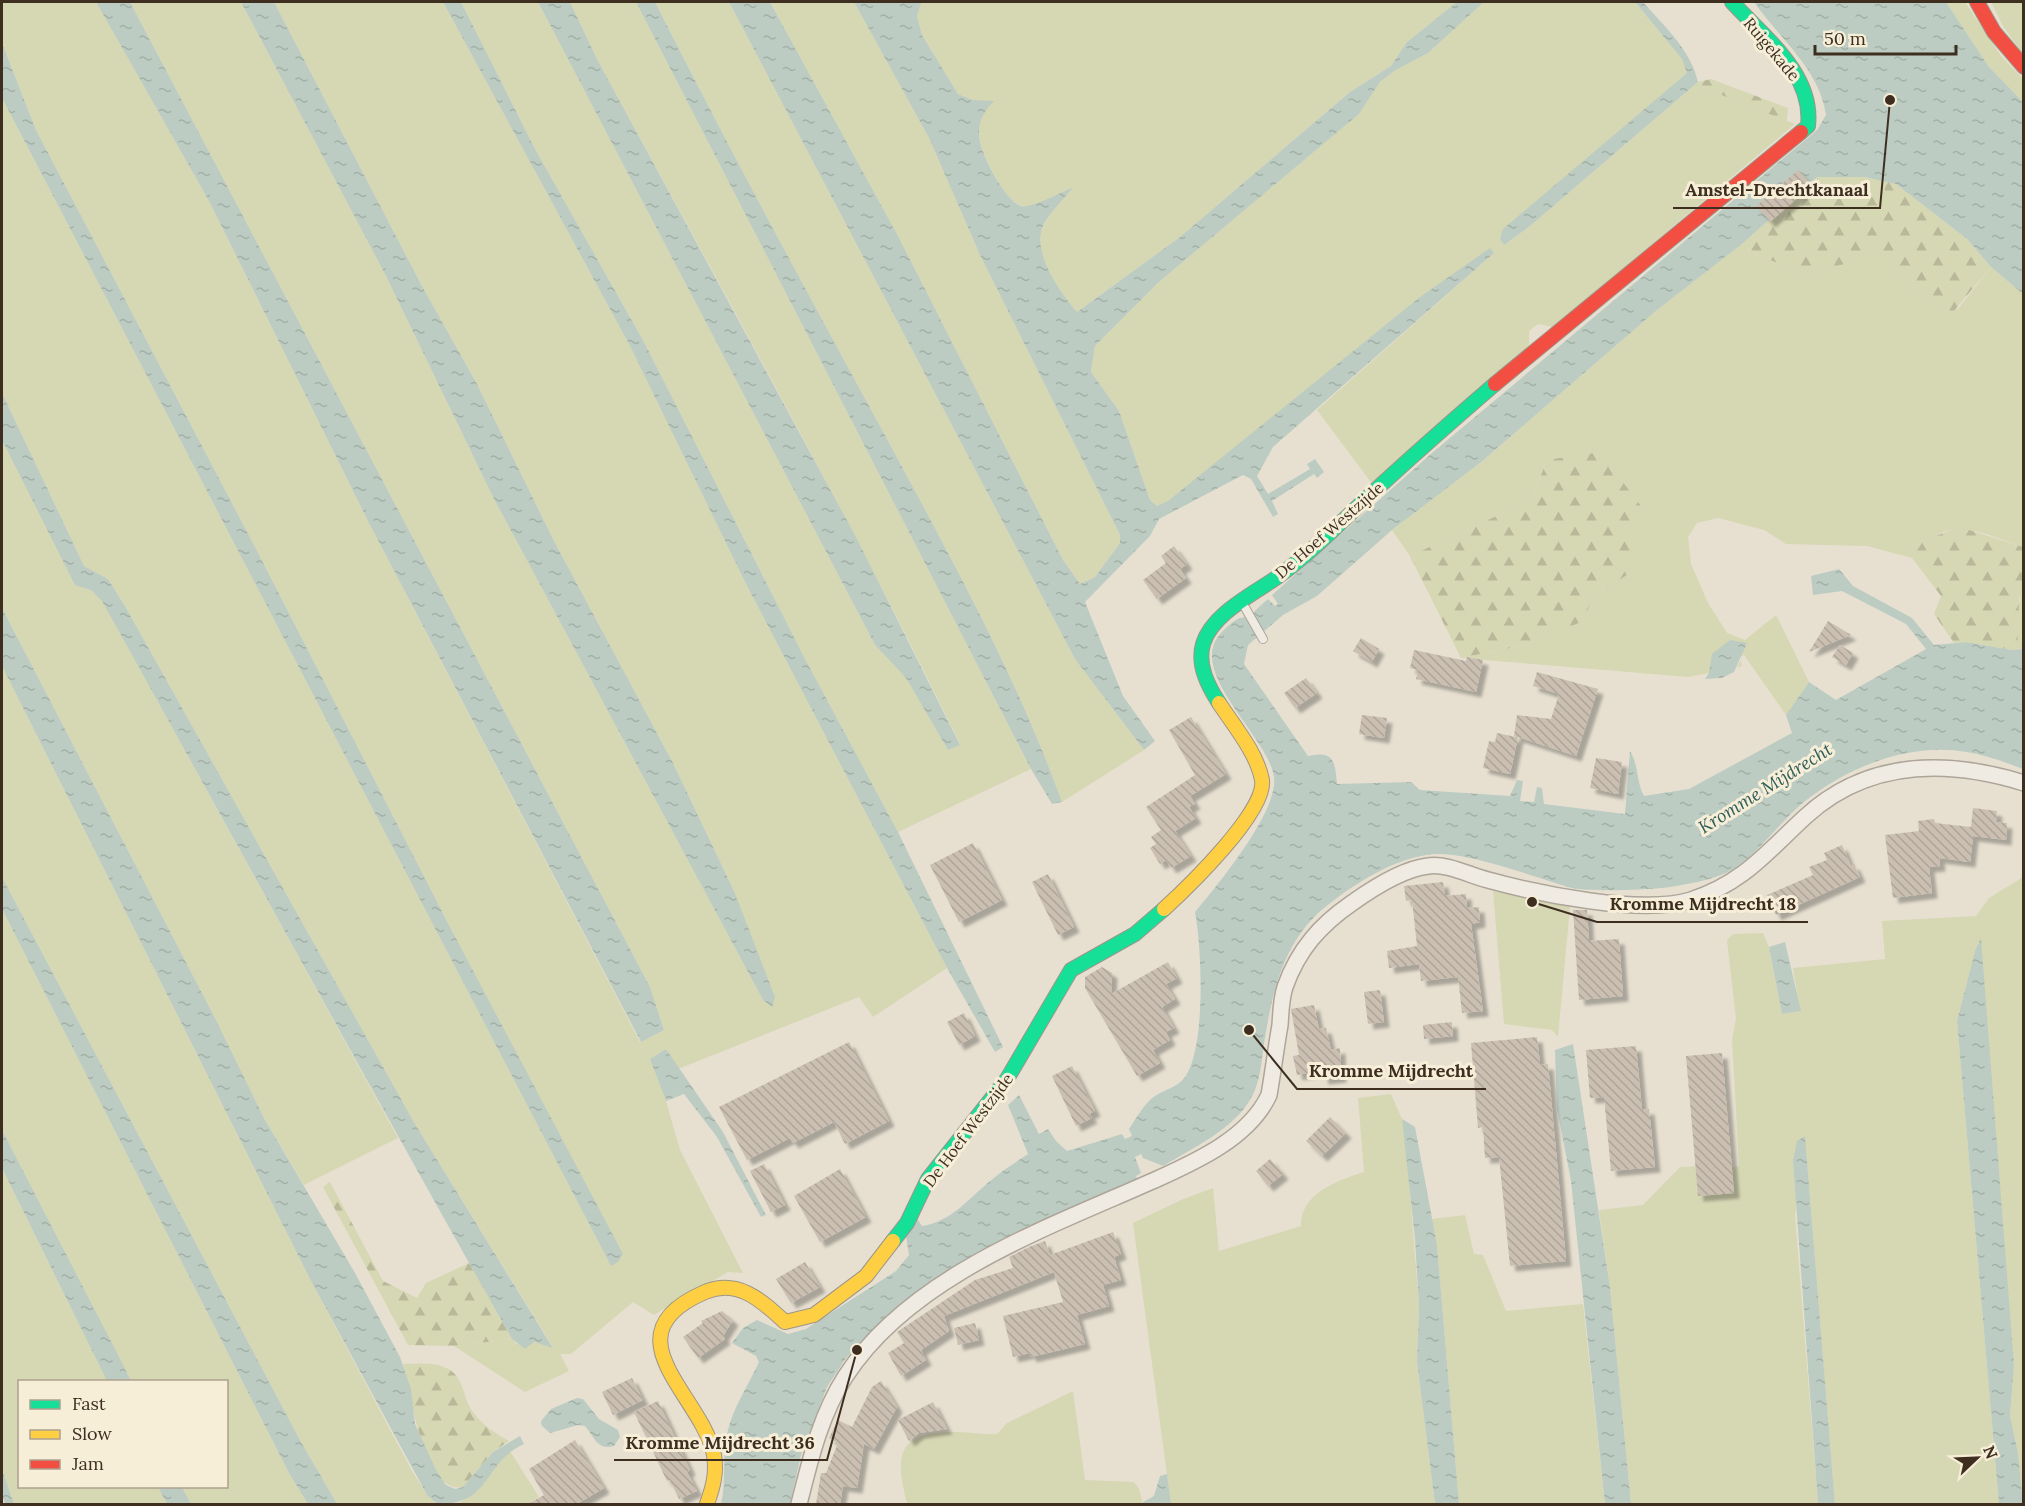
<svg xmlns="http://www.w3.org/2000/svg" width="2025" height="1506" font-family="Lora,serif">
<defs>
<pattern id="forest-firs" width="22" height="20" patternUnits="userSpaceOnUse" patternTransform="scale(1.5)"><rect width="22" height="20" fill="#d6d7b3"/><path d="M5 1l3.5 6h-7zM16 11l3.5 6h-7z" fill="#b9b99a"/></pattern>
<pattern id="water-ripples" width="26" height="14" patternUnits="userSpaceOnUse" patternTransform="scale(1.5)"><rect width="26" height="14" fill="#bcccc2"/><path d="M2 4q2-2 4 0t4 0M15 11q2-2 4 0t4 0" fill="none" stroke="#a2b0a6"/></pattern>
<pattern id="building-back-hatch" width="6" height="6" patternUnits="userSpaceOnUse" patternTransform="scale(1.5)"><rect width="6" height="6" fill="#cbbfb2"/><path d="M-1 5l2 2M0 0l6 6M5-1l2 2" fill="none" stroke="#afa499"/></pattern>
<filter id="shadow"><feDropShadow dx="5.5" dy="5.5" stdDeviation="1.5" flood-color="#0004"/></filter>
</defs>
<rect width="100%" height="100%" fill="#e7e0d1"/>
<!-- grass -->
<g fill="#d6d7b3">
<polygon points="2,2 96,2 209,201 370,525 640,1042 664,1030 650,987 130,2 241,2 385,274 494,499 763,1000 734,891 673,763 554,541 477,384 422,286 274,2 443,2 630,346 745,582 947,968 873,1017 859,997 678,1069 666,1049 650,1059 666,1101 680,1150 743,1273 728,1272 654,1315 633,1302 571,1354 560,1354 569,1371 525,1392 454,1346 512,1339 517,1344 533,1342 553,1347 415,1124 125,606 108,579 84,566 2,393 2,98 611,1266 452,931 255,547 36,130 2,43"/>
<path d="M461,2H538L875,645L906,678L948,750L960,744C847,512 720,286 597,59L570,2H636L1031,769L898,832L803,655L644,342L535,149Z"/>
<path d="M655,2H729L1075,659L1144,750L1062,802C1016,675 951,558 887,439C808,294 729,149 655,2Z"/>
<polygon points="770,2 854,2 929,138 980,255 1120,535 1120,543 1095,577 1080,584 1063,560 898,236"/>
<path d="M903,2H1457L1407,42L1391,66L1350,92L1180,237L1077,312C1060,290 1030,254 1044,225C1050,212 1063,199 1072,187C1059,193 1039,207 1025,206C1005,205 981,153 979,135C978,128 981,119 982,112L973,100L958,94L922,35L917,16Z"/>
<polygon points="1484,2 1635,2 1682,59 1688,73 1504,229 1500,239 1504,245 1530,226 1698,82 1704,88 1795,124 1553,327 1538,324 1529,331 1529,347 1373,485 1317,410 1494,253 1168,501 1157,506 1150,500 1119,411 1091,372 1095,346 1159,282 1359,114 1380,82 1394,71 1428,53"/>
<polygon points="1946,2 1965,2 2001,56 2023,79 2023,102 1989,67"/>
<polygon points="1991,2 2023,2 2023,54 2003,26"/>
<path d="M1817,177H1865L1884,180L1885,191L1811,184L1748,250L1804,275L1873,255L1893,266L1935,307L1958,309L1991,267L2023,294V547C1981,532 1943,512 1912,558L1867,546L1786,544L1764,530L1718,518L1697,523L1688,537L1691,564L1708,603L1727,633L1745,640L1776,615L1809,682L1786,715L1744,655L1741,661L1742,666L1737,667L1744,655L1709,673L1688,677L1461,658L1531,644L1582,621L1593,597L1630,573L1547,460L1531,500L1410,556L1392,530L1480,463L1657,310L1742,244Z"/>
<polygon points="2,440 75,584 91,590 102,600 398,1138 304,1185 264,1118 216,1020 2,608"/>
<path d="M2023,590V649L2012,650C2022,631 2014,610 2023,590Z"/>
<polygon points="2,666 310,1279 412,1471 427,1495 437,1504 337,1504 301,1442 2,877"/>
<polygon points="2023,877 2023,1504 2018,1453 2010,1416 2014,1365 1975,951 1957,1021 1999,1504 1835,1504 1805,1137 1795,1216 1818,1504 1631,1504 1610,1287 1599,1210 1643,1205 1680,1167 1697,1166 1698,1176 1739,1166 1732,1039 1736,1019 1727,940 1733,934 1763,933 1769,947 1782,1014 1800,1011 1793,968 1885,959 1882,921 1976,916 1989,898"/>
<polygon points="1493,891 1570,907 1558,1037 1552,1030 1504,1024"/>
<polygon points="2,909 290,1475 308,1504 191,1504 182,1487 226,1486 226,1382 131,1381 2,1130"/>
<path d="M1391,1094L1402,1119L1407,1154L1419,1307L1417,1362L1435,1504H1171L1133,1223L1181,1200L1213,1188L1219,1251L1301,1226C1300,1193 1339,1180 1364,1172L1358,1098Z"/>
<polygon points="2,1168 107,1381 20,1382 20,1486 158,1487 167,1504 14,1504 2,1469"/>
<polygon points="1465,1215 1474,1254 1483,1255 1506,1311 1583,1304 1605,1504 1459,1504 1437,1245 1432,1219"/>
<path d="M1073,1391L1085,1480L1134,1482L1139,1489L1143,1504H907C895,1455 896,1432 955,1432C969,1432 982,1435 997,1434L1007,1423Z"/>
<path d="M510,1451L539,1497L527,1504H456C482,1494 490,1466 510,1451Z"/>
</g>
<!-- forest -->
<g fill="url(#forest-firs)">
<polygon points="1711,79 1788,108 1787,121 1704,88 1698,82"/>
<polygon points="1884,180 1896,184 1967,239 1991,267 1953,312 1935,307 1893,266 1873,256 1804,275 1748,250 1811,184 1885,191"/>
<polygon points="1600,452 1641,506 1630,573 1593,597 1583,621 1531,644 1461,658 1410,556 1531,500 1547,460"/>
<polygon points="1960,527 2023,547 2023,590 2019,599 2018,638 2012,650 1966,642 1954,643 1934,614 1941,596 1912,558 1924,540"/>
<polygon points="330,1182 383,1281 417,1298 426,1283 469,1263 512,1339 454,1346 408,1345 323,1187"/>
<path d="M403,1364C415,1364 433,1362 444,1367C466,1376 461,1396 473,1412C483,1426 495,1433 509,1441L493,1452L463,1487C422,1495 411,1389 403,1364Z"/>
</g>
<!-- water -->
<g fill="url(#water-ripples)">
<polygon points="96,2 130,2 650,987 664,1030 641,1042 370,525 209,201"/>
<polygon points="241,2 274,2 422,286 477,384 554,541 673,763 734,891 775,997 772,1007 763,1000 494,499 385,274"/>
<polygon points="443,2 461,2 535,149 644,342 803,655 898,832 1003,1047 995,1052 947,968 745,582 630,346"/>
<polygon points="538,2 570,2 597,59 857,539 960,745 948,750 906,678 875,645"/>
<path d="M636,2H655C729,149 808,294 887,439C951,558 1016,675 1062,802L1052,804L1031,769Z"/>
<path d="M729,2H770L898,236L1063,560L1080,584L1095,577L1120,543V535L980,255L929,138L854,2L921,3L917,16L922,35L958,94L973,100L994,101C985,110 979,119 979,133C978,150 1005,202 1022,206C1033,208 1062,192 1073,187C1064,199 1051,211 1044,224C1030,251 1060,292 1077,312L1180,237L1350,92L1391,66L1407,42L1457,2H1484L1428,53L1394,71L1380,82L1359,114L1159,282L1095,346L1091,372L1119,411L1150,500L1157,506L1168,501L1420,297L1490,248L1494,253L1273,447L1257,476L1268,494L1310,469L1307,464L1315,459L1324,472L1317,478L1314,474L1272,501L1278,514L1273,517L1251,479L1243,475L1159,519L1150,536L1085,602L1123,696L1155,741L1144,750L1075,659Z"/>
<path d="M1635,2H1643C1664,26 1691,50 1698,82L1530,226L1504,245L1500,239L1503,229L1687,73L1682,59Z"/>
<path d="M1754,2H1946L1989,67L2023,102V294L1991,267L1967,239L1896,184L1865,177H1817L1742,244L1657,310L1480,463L1392,530L1317,596L1283,615L1248,645L1244,664L1308,756C1334,750 1335,761 1337,784L1411,782L1420,790L1510,796L1517,780L1523,781L1520,801L1534,802L1537,787L1542,788L1544,804L1625,814L1630,751C1639,766 1636,781 1644,796L1689,789L1792,733L1786,715L1809,682L1836,700L1926,649L1906,624L1842,591L1813,595L1811,576L1839,569L1853,586L1912,618L1934,645L1966,642L2012,650L2023,649V769C2005,762 1986,755 1966,752C1910,742 1847,767 1804,802C1778,823 1758,856 1728,872C1712,880 1688,884 1670,887C1651,890 1590,892 1572,888C1536,878 1470,852 1435,854C1395,857 1354,884 1324,908C1283,942 1272,993 1264,1044C1261,1065 1260,1088 1246,1106C1226,1133 1191,1149 1163,1166L1143,1158L1141,1154L1135,1157L1141,1173L1136,1176L1138,1181L1133,1186L1014,1234L917,1292L886,1319L846,1358L827,1387L801,1455L790,1504H721C727,1480 721,1455 728,1430C733,1408 749,1384 759,1362L756,1356L732,1343L743,1328L757,1320L788,1334L806,1329L896,1271L909,1255L906,1236L916,1217L922,1226C952,1221 967,1200 989,1182C1001,1171 1015,1163 1028,1154L1008,1105L1019,1095L1039,1134L1048,1129L1056,1141L1067,1151L1122,1134L1125,1139L1132,1136L1129,1129C1136,1119 1144,1103 1155,1096C1165,1089 1177,1088 1185,1077C1206,1048 1202,948 1195,912C1217,886 1279,811 1274,777C1269,737 1183,670 1222,632C1226,628 1234,620 1240,618C1244,617 1248,617 1252,614C1257,609 1262,604 1268,599L1275,606L1278,604L1272,595L1432,453L1817,130L1826,115C1820,70 1779,38 1754,2Z"/>
<polygon points="2,43 36,130 255,547 452,931 623,1254 618,1262 611,1266 2,98"/>
<path d="M2,393L84,566L108,579L125,606L415,1124L553,1348L534,1342L525,1349L512,1339C373,1094 239,847 102,601L91,590L75,585L2,440Z"/>
<path d="M2,608L216,1020L264,1118L355,1273L400,1357L411,1389L415,1424L436,1470L446,1485L455,1489L463,1487L493,1452L520,1436L524,1444C482,1463 492,1505 437,1504L427,1495L310,1279L2,666Z"/>
<polygon points="1730,640 1747,643 1734,672 1722,678 1705,679 1709,673 1712,654"/>
<polygon points="2,877 301,1442 337,1504 308,1504 290,1475 2,909"/>
<polygon points="1981,938 2014,1365 2010,1416 2018,1453 2023,1504 1999,1504 1957,1021 1975,951"/>
<polygon points="1785,942 1801,1011 1782,1014 1769,947"/>
<polygon points="1573,1044 1610,1287 1631,1504 1605,1504 1571,1181 1557,1109 1555,1050"/>
<polygon points="666,1049 723,1132 766,1215 761,1217 717,1137 684,1094 666,1101 650,1059"/>
<polygon points="1402,1119 1415,1127 1437,1245 1459,1504 1435,1504 1417,1362 1419,1307 1415,1239"/>
<polygon points="2,1130 116,1351 131,1381 107,1381 2,1168"/>
<polygon points="1805,1136 1835,1504 1818,1504 1793,1161 1797,1141"/>
<path d="M577,1398L583,1399L599,1419L618,1430L620,1437L614,1446C597,1451 594,1436 585,1426L578,1425L550,1433L542,1426L541,1421L551,1409Z"/>
<polygon points="2,1469 14,1504 5,1504 2,1495"/>
<polygon points="1167,1474 1171,1504 1143,1504 1143,1502 1154,1496 1160,1476"/>
<polygon points="158,1487 182,1487 191,1504 167,1504"/>
</g>
<!-- building -->
<g fill="url(#building-back-hatch)" filter="url(#shadow)">
<polygon points="1798,170 1812,185 1770,222 1756,206"/>
<polygon points="1174,546 1187,564 1180,569 1186,578 1157,599 1143,580 1166,563 1161,556"/>
<polygon points="1828,621 1851,635 1809,652"/>
<polygon points="1361,638 1379,649 1372,662 1353,651"/>
<polygon points="1840,645 1853,653 1846,665 1832,657"/>
<polygon points="1414,650 1466,661 1467,657 1483,660 1476,692 1416,679 1418,670 1410,668"/>
<polygon points="1537,672 1598,689 1576,756 1518,737 1510,774 1483,768 1489,741 1495,742 1497,733 1516,737 1514,736 1517,715 1551,719 1559,694 1533,686"/>
<polygon points="1306,678 1317,693 1295,708 1284,693"/>
<polygon points="1362,715 1387,718 1384,738 1359,734"/>
<polygon points="1191,717 1226,774 1190,796 1195,804 1189,807 1196,818 1175,831 1191,856 1171,868 1166,860 1160,864 1150,848 1156,844 1151,837 1161,830 1146,807 1195,775 1169,730"/>
<polygon points="1596,758 1622,762 1618,794 1590,788"/>
<polygon points="1973,808 1997,811 1996,822 2007,823 2006,840 1973,836 1970,862 1939,858 1940,866 1929,867 1932,893 1893,898 1885,835 1919,831 1918,821 1934,819 1935,823 1971,827"/>
<polygon points="973,843 1002,900 959,922 930,865"/>
<polygon points="1842,845 1851,866 1854,864 1860,877 1776,915 1767,895 1813,875 1809,867 1827,860 1824,853"/>
<polygon points="1048,874 1074,927 1058,935 1032,882"/>
<polygon points="1443,882 1445,896 1466,894 1467,908 1479,907 1480,922 1471,924 1483,1011 1462,1013 1458,977 1421,981 1419,964 1389,968 1387,951 1417,946 1412,900 1406,901 1404,886"/>
<polygon points="1573,910 1587,910 1589,941 1619,939 1623,996 1579,1000"/>
<polygon points="1168,962 1177,978 1166,984 1175,999 1162,1007 1174,1028 1166,1032 1170,1040 1153,1050 1160,1063 1137,1076 1085,988 1085,977 1102,967 1112,973 1111,994"/>
<polygon points="1380,990 1384,1022 1368,1024 1364,992"/>
<polygon points="1314,1005 1319,1029 1326,1028 1331,1050 1340,1048 1341,1077 1323,1079 1322,1070 1297,1075 1293,1056 1299,1055 1291,1009"/>
<polygon points="964,1013 975,1036 959,1045 947,1022"/>
<polygon points="1452,1022 1453,1036 1424,1039 1423,1025"/>
<polygon points="1537,1037 1540,1065 1548,1064 1566,1261 1510,1266 1499,1157 1485,1158 1483,1127 1478,1128 1471,1043"/>
<polygon points="849,1042 889,1121 845,1144 834,1122 793,1143 790,1138 747,1160 719,1107"/>
<polygon points="1636,1046 1642,1110 1649,1109 1655,1167 1611,1171 1604,1097 1590,1098 1586,1050"/>
<polygon points="1722,1053 1734,1193 1698,1196 1686,1056"/>
<polygon points="1072,1066 1095,1111 1089,1114 1092,1118 1076,1126 1052,1076"/>
<polygon points="1330,1117 1346,1133 1322,1156 1306,1141"/>
<polygon points="1270,1159 1283,1174 1268,1186 1256,1171"/>
<polygon points="764,1164 785,1205 771,1212 750,1171"/>
<polygon points="840,1169 866,1217 820,1242 794,1196"/>
<polygon points="1113,1232 1121,1254 1114,1257 1121,1280 1103,1285 1109,1306 1077,1315 1085,1344 1031,1357 1030,1353 1013,1357 1003,1316 1063,1302 1054,1272 944,1316 949,1331 921,1350 926,1360 901,1376 888,1353 904,1343 897,1332 975,1280 1013,1268 1009,1257 1029,1247 1045,1241 1050,1255"/>
<polygon points="805,1262 820,1287 791,1303 776,1279"/>
<polygon points="722,1311 733,1320 723,1336 725,1339 698,1358 683,1337 703,1323 701,1321"/>
<polygon points="975,1323 979,1340 958,1345 954,1328"/>
<polygon points="632,1378 643,1400 613,1415 602,1392"/>
<polygon points="881,1381 897,1407 874,1449 864,1444 857,1488 843,1486 840,1504 816,1504 821,1473 826,1473 838,1443 829,1438 838,1420 852,1427 872,1387"/>
<polygon points="658,1401 690,1470 687,1472 697,1491 679,1499 670,1480 667,1481 634,1412"/>
<polygon points="933,1402 947,1429 919,1433 909,1441 898,1420"/>
<polygon points="575,1440 604,1488 577,1504 528,1504 544,1495 529,1469"/>
</g>
<g fill="none" stroke-linecap="round" stroke-linejoin="round">
<defs>
<polyline id="lane" points="1243,604 1263,639"/>
<path id="street" d="M799,1504C810,1461 820,1416 845,1377C910,1276 1049,1227 1155,1180C1195,1162 1249,1138 1269,1095C1273,1072 1276,1048 1280,1025C1281,1012 1281,999 1285,987C1298,950 1320,925 1352,903C1373,888 1402,869 1428,866C1447,863 1471,876 1488,880C1539,894 1641,915 1691,900C1743,883 1766,853 1805,817C1867,760 1946,759 2024,783"/>
<g id="fast">
<path d="M1732,2C1764,37 1814,74 1808,126L1801,132"/>
<path d="M1219,703C1208,686 1197,665 1203,644C1212,614 1253,594 1276,578C1310,554 1339,524 1369,496C1410,458 1452,421 1495,384"/>
<polyline points="893,1241 907,1223 928,1179 1007,1079 1071,970 1135,934 1164,909"/>
</g>
<g id="slow">
<path d="M1164,909C1187,888 1267,811 1262,780C1257,753 1234,726 1219,703"/>
<path d="M707,1504C713,1487 717,1473 714,1455C702,1395 605,1335 705,1292C738,1278 762,1301 785,1322L814,1315L866,1276L893,1241"/>
</g>
<g id="jam">
<polyline points="1977,2 1994,32 2024,67"/>
<polyline points="1495,384 1801,132"/>
</g>
</defs>
<!-- lane casing -->
<use href="#lane" stroke="#ada599" stroke-width="10"/>
<!-- street casing -->
<use href="#street" stroke="#ada599" stroke-width="18"/>
<!-- fast casing -->
<use href="#fast" stroke="#9c958a" stroke-width="16"/>
<!-- slow casing -->
<use href="#slow" stroke="#9c958a" stroke-width="16"/>
<!-- jam casing -->
<use href="#jam" stroke="#9c958a" stroke-width="16"/>
<!-- lane -->
<use href="#lane" stroke="#efebe3" stroke-width="8"/>
<!-- street -->
<use href="#street" stroke="#efebe3" stroke-width="15"/>
<!-- fast -->
<use href="#fast" stroke="#16e098" stroke-width="14"/>
<!-- slow -->
<use href="#slow" stroke="#ffcf43" stroke-width="14"/>
<!-- jam -->
<use href="#jam" stroke="#f24e42" stroke-width="14"/>
</g>
<g text-anchor="middle" dominant-baseline="central" stroke-width="6" stroke-linejoin="round" paint-order="stroke">
<!-- street labels -->
<g font-size="16" fill="#3d2e20" stroke="#f7eed8">
<text transform="translate(1772 49) rotate(50)">Ruigekade</text>
<text transform="translate(1329 530) rotate(-41)">De Hoef Westzijde</text>
<text transform="translate(968 1130) rotate(-53)">De Hoef Westzijde</text>
</g>
<!-- water labels -->
<g font-size="18" font-style="italic" fill="#2f5d5a" stroke="#f7eed8">
<text transform="translate(1765 788) rotate(-32)">Kromme Mijdrecht</text>
</g>
</g>
<!-- callouts -->
<path fill="none" stroke="#3d2e20" stroke-width="2" d="M1890 100L1880 208H1673M1532 902L1597 922H1808M1249 1030L1297 1089H1486M857 1350L827 1460H614"/>
<g fill="#3d2e20" stroke="#f7eed8" stroke-width="2">
<circle cx="1890" cy="100" r="6"/>
<circle cx="1532" cy="902" r="6"/>
<circle cx="1249" cy="1030" r="6"/>
<circle cx="857" cy="1350" r="6"/>
</g>
<g font-size="18" text-anchor="middle" font-weight="bold" fill="#3d2e20" stroke="#f7eed8" stroke-width="6" stroke-linejoin="round" paint-order="stroke">
<text x="1777" y="196">Amstel-Drechtkanaal</text>
<text x="1703" y="910">Kromme Mijdrecht 18</text>
<text x="1391" y="1077">Kromme Mijdrecht</text>
<text x="720" y="1449">Kromme Mijdrecht 36</text>
</g>
<!-- border -->
<rect width="2025" height="1506" fill="none" stroke="#3d2e20" stroke-width="6"/>
<!-- legend -->
<rect x="18" y="1380" width="210" height="108" fill="#f7eed8" stroke="#ada18e" stroke-width="1.5"/>
<rect x="30" y="1400" width="30" height="9" fill="#16e098" stroke="#ada18e" stroke-width="1.5"/>
<text x="72" y="1410" font-size="18" fill="#3d2e20">Fast</text>
<rect x="30" y="1430" width="30" height="9" fill="#ffcf43" stroke="#ada18e" stroke-width="1.5"/>
<text x="72" y="1440" font-size="18" fill="#3d2e20">Slow</text>
<rect x="30" y="1460" width="30" height="9" fill="#f24e42" stroke="#ada18e" stroke-width="1.5"/>
<text x="72" y="1470" font-size="18" fill="#3d2e20">Jam</text>
<!-- north arrow -->
<g transform="translate(1977 1458) rotate(67)" stroke="#f7eed8" stroke-width="4.5" paint-order="stroke">
<path d="M0-4.5L10 22L0 15L-10 22Z" fill="#3d2e20"/>
<text y="-9" font-size="16" font-weight="bold" text-anchor="middle" fill="#3d2e20">N</text>
</g>
<!-- scale -->
<path d="M1815 45v9h141v-9" fill="none" stroke="#3d2e20" stroke-width="3"/>
<text x="1824" y="45" font-size="18" fill="#3d2e20" stroke="#f7eed8" stroke-width="4.5" paint-order="stroke">50 m</text>
</svg>
